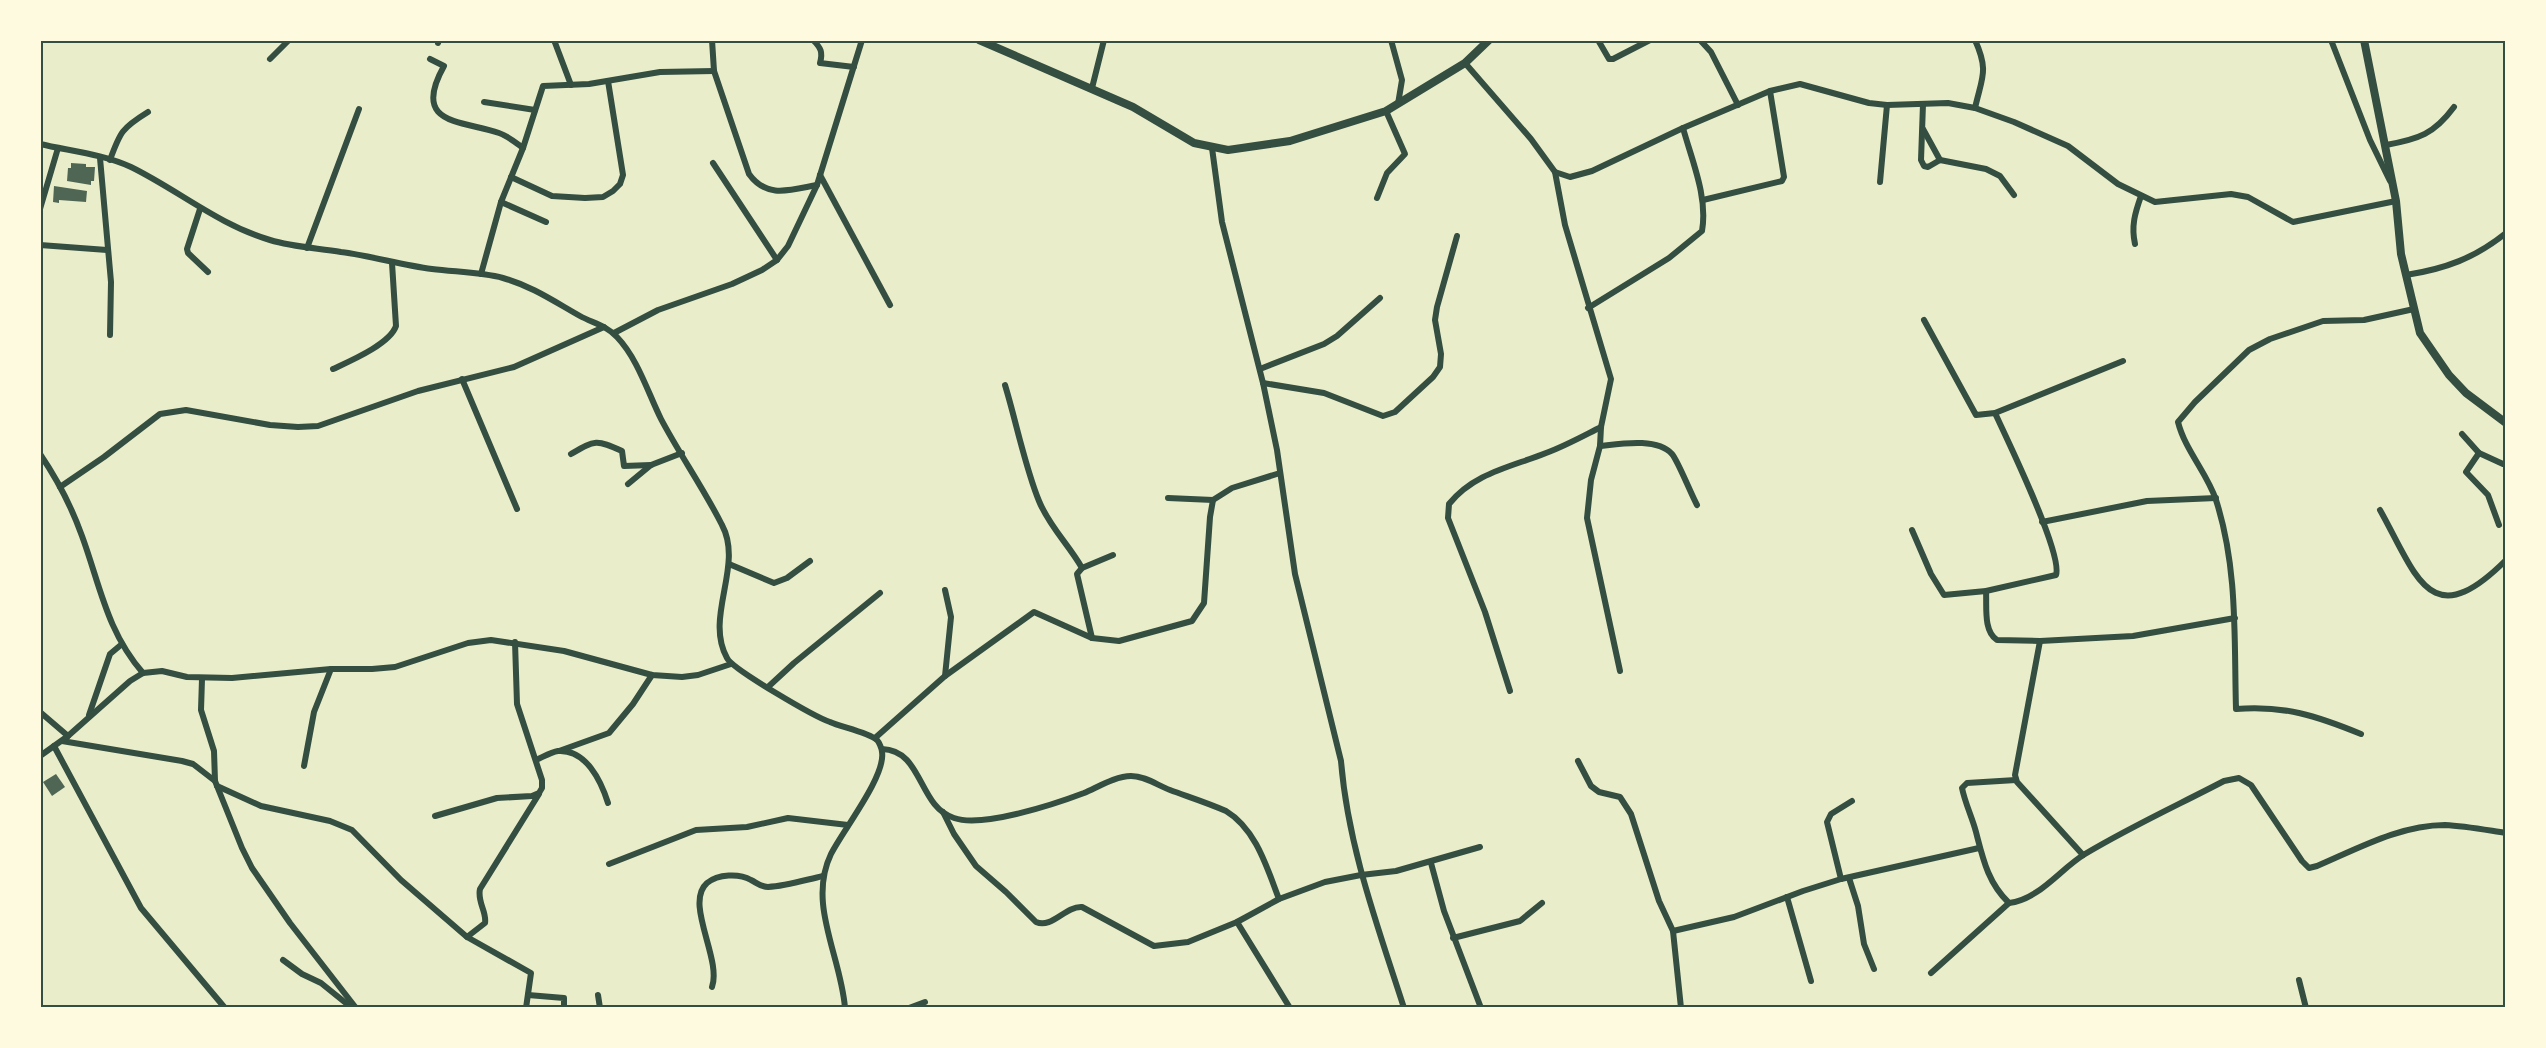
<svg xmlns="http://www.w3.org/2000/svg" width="2546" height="1048" font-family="'IBM Plex Sans',sans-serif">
<rect width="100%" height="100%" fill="#e9edc9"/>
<!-- building -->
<g fill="#4f6655">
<polygon points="71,163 86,164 86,167 95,167 94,181 91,181 91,185 67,181 68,168 71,168"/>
<polygon points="54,186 87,191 86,202 59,200 59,203 53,202"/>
<polygon points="56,774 65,787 52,796 43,782"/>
</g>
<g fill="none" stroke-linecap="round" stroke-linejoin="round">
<!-- minor -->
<g stroke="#344e41" stroke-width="6">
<polyline points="554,40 571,85"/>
<path d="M712,40L714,71L749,174C767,199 790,190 817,185"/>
<path d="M813,40C821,48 823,52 820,63L854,67"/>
<polyline points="1391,40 1402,80 1398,104"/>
<polyline points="1598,40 1609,59 1613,59 1650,40"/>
<polyline points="1700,40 1711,52 1738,105"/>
<polyline points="2331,40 2370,140 2390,181"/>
<polyline points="438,43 439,40"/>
<polyline points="270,59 289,40"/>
<path d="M430,59L444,66C411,125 460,120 499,133C508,136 515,142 523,148"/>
<polyline points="1465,63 1531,139 1555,172 1570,177 1592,171 1683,128 1770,91 1800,84 1869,103 1887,105 1948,103 1975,108 2014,122 2068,146 2118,184 2155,202 2231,194 2248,197 2293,222 2396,201"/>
<polyline points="1092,88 1104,40"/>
<polyline points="484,102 535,110"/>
<polyline points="1923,104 1921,160 1924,166 1928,167 1940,160 1986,169 2000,176 2014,195"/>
<path d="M1975,108C1982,77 1989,71 1975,40"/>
<polyline points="1923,129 1940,160"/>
<path d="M40,144C70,151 103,154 131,167C178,190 219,225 270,240C293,247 317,248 341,252C372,256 401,265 432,269C456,272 481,272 503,278C532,286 555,302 580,316C593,323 607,326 617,337C638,359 648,393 661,419C680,455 704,489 722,525C744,566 704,617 727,658C732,669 815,717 830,722C841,727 868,732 877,740C879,742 882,749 882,752C886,776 843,830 831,854C807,904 841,956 845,1008"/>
<path d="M2386,145C2419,139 2434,134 2454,107"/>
<path d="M1212,148L1222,222L1263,383L1277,450L1295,574L1341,761C1348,847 1378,927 1404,1008"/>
<polyline points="100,158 111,282 110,335"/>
<path d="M110,160C120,132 122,128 148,112"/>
<polyline points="713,163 777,260"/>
<polyline points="1555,172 1565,225 1611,379 1601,427 1600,446 1591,480 1587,518 1620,671"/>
<polyline points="820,175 890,305"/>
<polyline points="511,177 552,196 585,198 603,197 613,191 620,184 623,175 608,81"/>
<polyline points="1880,182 1887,105"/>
<polyline points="1377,198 1387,173 1405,154 1386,111"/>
<polyline points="1703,200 1782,181 1784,177 1770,91"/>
<polyline points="501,202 546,222"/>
<polyline points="40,209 58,148"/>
<polyline points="200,209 187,249 188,253 208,272"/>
<path d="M2135,244C2131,226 2135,213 2141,196"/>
<polyline points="40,245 107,250"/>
<polyline points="307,248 359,109"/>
<polyline points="481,274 501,202 523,148 543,86 589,84 660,72 714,71"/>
<path d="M2406,275C2445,269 2475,258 2506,233"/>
<path d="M1588,308L1669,258L1702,231C1708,197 1692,161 1683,128"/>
<polyline points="1924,320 1976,415 1995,413 2123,361"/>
<polyline points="614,333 658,310 732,284 762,270 777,260 788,246 817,185 862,40"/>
<path d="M333,369C350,361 390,344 396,326L392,263"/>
<polyline points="1260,369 1324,344 1337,336 1380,298"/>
<polyline points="462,379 517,509"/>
<polyline points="1263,383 1324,393 1383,416 1395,412 1433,377 1440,367 1441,354 1435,320 1437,307 1457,236"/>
<path d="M1005,385C1016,421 1025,467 1039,501C1049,526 1069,545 1082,568"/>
<polyline points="2462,434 2479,453 2503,464 2506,463"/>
<path d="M1600,446C1619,444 1657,437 1672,454C1678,461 1691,494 1697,505"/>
<polyline points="2479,453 2466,472 2488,495 2499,525"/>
<path d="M40,454C57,479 72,508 82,536C100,585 107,632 143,673"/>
<path d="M571,454C595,440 596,439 622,451L624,466L651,465"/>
<polyline points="628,484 651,465 682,453"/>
<polyline points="60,487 104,457 160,414 186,410 270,425 298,427 318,426 418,391 514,367 604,327"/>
<polyline points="1168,498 1213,500"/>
<path d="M2380,510C2417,576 2430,636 2506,560"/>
<polyline points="2042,522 2147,501 2216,498"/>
<path d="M1912,530L1931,574L1944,595L1986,591L2056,575C2063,554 2007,439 1995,413"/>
<polyline points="729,564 774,583 787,578 810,561"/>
<polyline points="945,590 951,617 945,676"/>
<path d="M1986,591C1987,606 1983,631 1997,640L2040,641L2133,636L2235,618"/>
<polyline points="1092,638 1077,574 1082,568 1113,555"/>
<polyline points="2040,641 2015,775 2017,782 2083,855"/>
<polyline points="202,679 201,710 214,751 215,781 242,848 252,868 290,923 356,1008"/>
<polyline points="768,687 794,663 880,593"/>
<path d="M1510,691L1485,612L1448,518L1449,504C1474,473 1511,467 1546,453C1565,446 1583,436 1601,427"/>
<polyline points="40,712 68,736"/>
<polyline points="89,715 110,654 122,644"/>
<path d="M2361,734C2317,716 2284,705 2236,709C2234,639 2238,568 2216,500C2207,473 2185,450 2178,422L2195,402L2249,350L2270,339L2323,321L2364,320L2414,309"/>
<polyline points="875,738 945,676 1034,612 1092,638 1119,641 1192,621 1204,603 1210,517 1213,500 1232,488 1280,473"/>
<polyline points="62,741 182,761 193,764 215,781"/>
<polyline points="54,746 141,908 225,1008"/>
<path d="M882,749C923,750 918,807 954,818C983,828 1055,804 1084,793C1098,787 1116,776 1131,776C1145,776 1157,785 1170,790C1189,797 1208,803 1226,811C1256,829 1267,868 1279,899"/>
<polyline points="559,751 609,733 633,704 652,675"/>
<polyline points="40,756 68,736 130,681 143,673 162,671 187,677 232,678 331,669 372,669 395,667 468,643 491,640 564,651 652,675 682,677 698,675 731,664"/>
<path d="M536,760C543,757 551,752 558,751C586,749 601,781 608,803"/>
<polyline points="1578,761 1591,786 1599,792 1620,797 1631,814 1659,901 1673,931 1681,1008"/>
<polyline points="304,766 314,712 331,669"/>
<path d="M2016,780L1967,783L1962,788C1965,803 1972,817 1976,832C1983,859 1988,883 2009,903C2040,899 2060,869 2085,854C2130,827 2178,805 2224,781L2239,778L2251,785L2302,861L2309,868L2317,866C2357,849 2400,825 2445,825C2465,826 2486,830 2506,833"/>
<polyline points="217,786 261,806 330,821 352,830 401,880 467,937 531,973 526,1008"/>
<path d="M943,812L954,834L976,866L1006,892L1036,922C1052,929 1065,906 1082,907L1154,946L1188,942L1237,922L1279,899L1325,882L1361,875L1396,871L1480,847"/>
<polyline points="435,816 497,798 532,796 539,793 542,788 542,780 517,704 515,642"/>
<polyline points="1431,863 1444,911 1481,1008"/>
<polyline points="609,864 696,830 747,827 788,818 848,825"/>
<polyline points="1849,878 1858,906 1864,944 1874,969"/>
<polyline points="1841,879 1827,822 1831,814 1852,801"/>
<polyline points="1787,897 1811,981"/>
<polyline points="1237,922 1290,1008"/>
<polyline points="1673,931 1734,917 1803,891 1841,879 1979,848"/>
<path d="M467,937L485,923C487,912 477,902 480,889L539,794"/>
<polyline points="1453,938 1520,921 1542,903"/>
<polyline points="283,960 302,974 321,983 352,1008"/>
<polyline points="1931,973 2009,903"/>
<polyline points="2299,980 2306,1008"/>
<path d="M712,987C722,959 684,903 707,883C718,874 739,873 751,880C757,883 761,887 768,887C786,886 805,880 823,876"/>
<polyline points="528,995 564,998 564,1008"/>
<polyline points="598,995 600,1008"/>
<polyline points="909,1008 925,1002"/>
</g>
<!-- tertiary -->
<g stroke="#344e41" stroke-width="8">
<polyline points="979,40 1133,107 1194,143 1228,150 1290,141 1386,111 1465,63 1489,40"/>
<polyline points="2364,40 2396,201 2401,254 2420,333 2449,375 2466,393 2506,423"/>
</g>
</g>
<!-- border -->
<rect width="2546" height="1048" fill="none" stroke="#fefae0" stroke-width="84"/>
<rect x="42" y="42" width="2462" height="964" fill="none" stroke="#344e41" stroke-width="2"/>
</svg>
